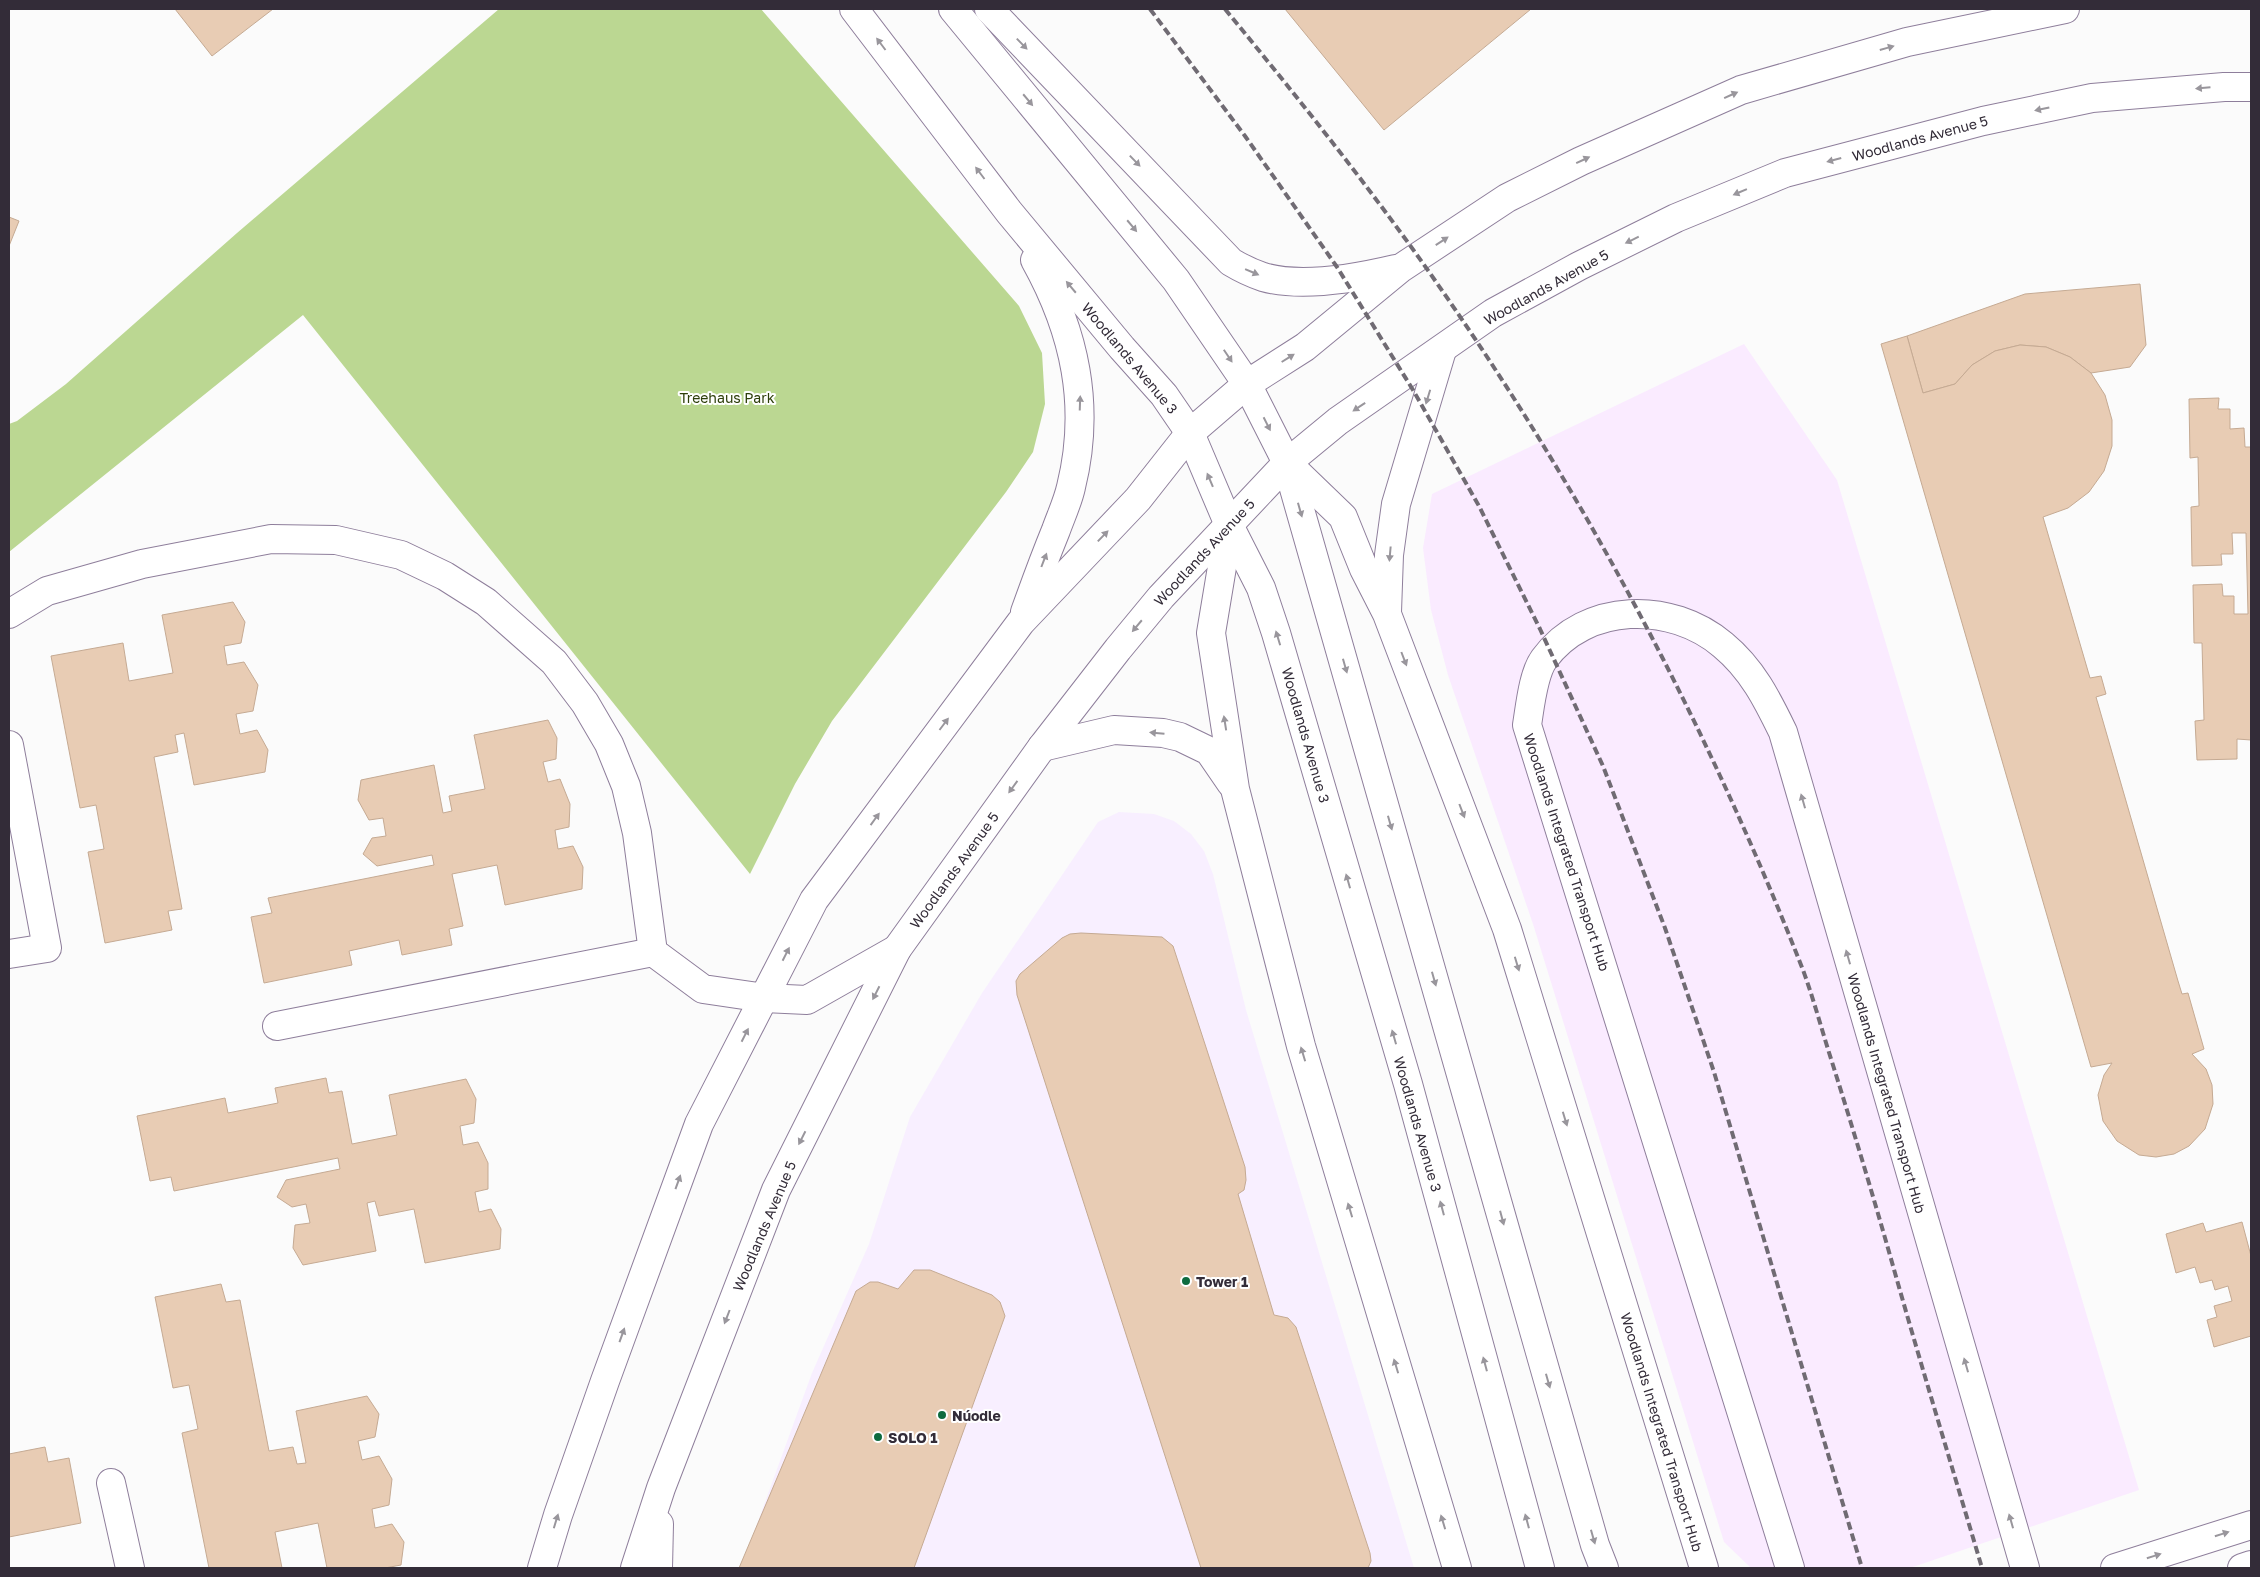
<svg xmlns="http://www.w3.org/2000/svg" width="2260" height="1577" font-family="'Golos Text',sans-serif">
<rect width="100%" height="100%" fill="#fbfbfb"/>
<!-- built -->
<polygon fill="#f8efff" points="1119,812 1154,814 1174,821 1191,834 1204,851 1213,874 1246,1010 1414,1568 741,1568 812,1373 869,1244 910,1117 982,993 1098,822"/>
<!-- industrial -->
<polygon fill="#faebff" points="1744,344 1837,480 2139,1490 1910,1568 1751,1568 1724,1542 1533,924 1448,675 1431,610 1423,548 1432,494"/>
<!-- green -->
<polygon fill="#bbd792" points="499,9 761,9 1019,306 1042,353 1045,404 1033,452 1006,492 832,721 795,784 750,874 303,315 9,552 9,424 17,421 66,384 237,233"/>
<!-- building -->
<g fill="#e8ccb4" stroke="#c5aa93">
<polygon points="175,9 273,9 212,56"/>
<polygon points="1285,9 1531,9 1384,130"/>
<polygon points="9,217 19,221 9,246"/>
<polygon points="2140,284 2146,345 2130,367 2091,373 2070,357 2046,347 2020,345 1995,351 1972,365 1955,384 1923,393 1907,336 2025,294"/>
<polygon points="1907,336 1923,393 1955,384 1972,365 1995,351 2020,345 2046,347 2070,357 2091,373 2105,395 2112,420 2112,446 2104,471 2089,492 2068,508 2043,517 2090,678 2101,676 2106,694 2096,697 2178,981 2182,994 2188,993 2204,1049 2192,1054 2206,1069 2212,1085 2213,1104 2205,1129 2189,1146 2174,1154 2156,1157 2139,1155 2117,1141 2103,1121 2098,1095 2104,1075 2112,1063 2091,1067 1881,344"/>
<polygon points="2219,398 2218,409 2230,409 2230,429 2244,428 2245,447 2251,447 2251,765 2251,740 2237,739 2237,759 2197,760 2195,721 2204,720 2202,643 2194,643 2193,585 2222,584 2223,596 2234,596 2234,614 2248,614 2246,533 2232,533 2233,554 2221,554 2222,565 2192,566 2191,507 2199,506 2198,457 2190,458 2189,399"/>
<polygon points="233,602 245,622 241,643 224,646 227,665 244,662 258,685 253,711 236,714 240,734 257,730 268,750 265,772 194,785 184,733 175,735 178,752 154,757 182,909 168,911 172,930 105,943 88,852 104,849 96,805 80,808 51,656 123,643 129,681 173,673 162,615"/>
<polygon points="548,720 557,738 556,759 543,762 548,782 560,779 570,804 569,827 555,830 558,849 573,846 583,867 582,889 505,905 497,865 452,874 463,926 449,929 452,945 402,955 399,940 349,951 352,965 264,983 251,917 272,913 268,898 434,865 432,855 377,866 363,854 372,838 386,836 383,818 369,820 358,800 361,780 434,765 443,813 452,811 449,796 485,789 474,735"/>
<polygon points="1081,933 1162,937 1173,946 1245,1167 1246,1180 1244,1190 1238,1194 1274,1315 1288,1318 1296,1327 1370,1553 1371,1561 1368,1568 1201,1568 1017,995 1016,981 1020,974 1062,938 1070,934"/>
<polygon points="326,1078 329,1093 342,1091 352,1144 397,1135 389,1095 466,1079 476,1099 474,1123 460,1126 463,1145 478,1142 488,1163 488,1189 475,1192 479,1212 491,1209 501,1229 500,1249 425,1263 414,1209 379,1216 375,1201 367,1203 376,1251 303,1265 293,1248 295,1225 310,1223 306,1204 292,1207 277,1197 286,1180 340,1169 338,1158 174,1191 171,1177 150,1181 137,1116 225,1098 228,1113 278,1103 275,1088"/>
<polygon points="2242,1222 2251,1256 2251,1336 2214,1347 2207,1320 2217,1317 2214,1306 2232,1301 2228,1286 2215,1290 2212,1280 2200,1283 2195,1267 2176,1273 2166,1234 2203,1223 2206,1232"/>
<polygon points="914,1270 930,1270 992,1295 1000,1302 1005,1316 914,1568 739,1568 856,1291 870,1282 878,1282 898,1289"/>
<polygon points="221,1284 226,1302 240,1300 269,1451 293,1447 297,1464 306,1463 296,1411 367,1396 379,1414 375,1437 358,1441 362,1460 379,1456 392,1479 389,1505 372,1509 375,1528 392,1524 404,1542 401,1565 385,1568 327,1568 318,1523 275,1532 282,1568 209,1568 182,1433 198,1429 189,1385 173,1388 155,1297"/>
<polygon points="45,1447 48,1462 69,1458 81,1523 9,1537 9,1454"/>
</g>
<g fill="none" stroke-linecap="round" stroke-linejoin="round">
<defs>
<g id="minor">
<polyline points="1287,463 1343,517 1364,569 1387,614 1507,929 1704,1568"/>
<polyline points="1287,464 1595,1545 1604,1568"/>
<polyline points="1229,525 1261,588 1276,633 1408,1084 1540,1568"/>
<polyline points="1229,525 1211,633 1235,789 1301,1046 1457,1568"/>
<polyline points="1387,612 1389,555 1396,504 1442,350"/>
<polyline points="9,614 47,591 142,564 271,539 336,540 401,555 445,576 486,602 554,662 585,703 609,744 626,786 637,833 653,952 703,989 764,998 807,1000 897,949"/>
<polyline points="9,745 47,948 9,954"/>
<polyline points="1042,747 1114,730 1163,733 1180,737 1209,751 1231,783"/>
<polyline points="277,1026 653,952"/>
<polyline points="111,1483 130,1568"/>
<path d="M1790,1568L1527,725C1530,707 1533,674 1544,659C1586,602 1671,601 1723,645C1752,669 1767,699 1783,732L2025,1568"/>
<polyline points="2115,1568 2251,1525"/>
<polyline points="2242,1568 2251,1565"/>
</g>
<g id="major">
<polyline points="854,9 1009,212 1122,348 1164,395 1190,433 1229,525"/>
<polyline points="953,9 1176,280 1247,384 1287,463"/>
<path d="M989,9L1231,262C1241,268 1251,273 1263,277C1301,288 1357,278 1395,269"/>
<path d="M1025,612C1035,584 1045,557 1056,530C1061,516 1068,501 1071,487C1091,406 1075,332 1035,260"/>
<polyline points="542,1568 558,1515 605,1381 699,1124 814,900 1021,622 1138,499 1190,433 1247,384 1305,347 1401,268 1507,198 1581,161 1741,90 1907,42 2065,9"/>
<polyline points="635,1568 661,1488 776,1190 897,949 1042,747 1118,649 1161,597 1287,463 1338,421 1493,313 1579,266 1676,218 1785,173 1983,121 2092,98 2224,87 2251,87"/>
<polyline points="658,1568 659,1524"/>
</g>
</defs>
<!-- minor casing -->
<use href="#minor" stroke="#8e7e9b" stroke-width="30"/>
<!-- major casing -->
<use href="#major" stroke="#8e7e9b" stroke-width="30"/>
<!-- minor -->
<use href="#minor" stroke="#fff" stroke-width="28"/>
<!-- major -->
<use href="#major" stroke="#fff" stroke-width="28"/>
<!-- rail -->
<g stroke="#706b73" stroke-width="4" stroke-dasharray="8 4" stroke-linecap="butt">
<polyline points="1150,9 1245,136 1337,267 1413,390 1479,506 1540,629 1603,766 1665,928 1714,1072 1862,1568"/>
<path d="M1225,9C1303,104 1380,200 1450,302C1593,509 1711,735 1803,970C1814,1000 1822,1031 1832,1062C1854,1132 1875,1202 1895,1273C1923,1372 1953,1470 1982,1568"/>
</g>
</g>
<!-- one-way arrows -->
<defs><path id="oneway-solid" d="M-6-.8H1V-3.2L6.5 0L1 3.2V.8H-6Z" transform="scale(1.25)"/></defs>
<g fill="#99969c">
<use href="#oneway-solid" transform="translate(881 44) rotate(-127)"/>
<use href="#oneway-solid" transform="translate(1022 44) rotate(46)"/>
<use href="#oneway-solid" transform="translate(1887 48) rotate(-16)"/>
<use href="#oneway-solid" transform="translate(2203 88) rotate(175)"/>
<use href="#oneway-solid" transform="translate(1731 95) rotate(-24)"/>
<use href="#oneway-solid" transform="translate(1028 100) rotate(50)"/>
<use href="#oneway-solid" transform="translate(2042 109) rotate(168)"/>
<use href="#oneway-solid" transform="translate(1583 160) rotate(-25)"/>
<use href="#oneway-solid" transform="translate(1834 160) rotate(165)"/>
<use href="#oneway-solid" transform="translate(1135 161) rotate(46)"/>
<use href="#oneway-solid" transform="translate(980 173) rotate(-127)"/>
<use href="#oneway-solid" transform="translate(1740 192) rotate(157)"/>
<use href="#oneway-solid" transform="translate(1132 226) rotate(50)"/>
<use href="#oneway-solid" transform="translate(1632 240) rotate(154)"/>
<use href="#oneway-solid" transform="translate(1442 241) rotate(-33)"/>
<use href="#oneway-solid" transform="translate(1252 272) rotate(23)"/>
<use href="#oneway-solid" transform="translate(1071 287) rotate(-130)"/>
<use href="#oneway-solid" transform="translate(1228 356) rotate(56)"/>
<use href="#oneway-solid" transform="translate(1288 358) rotate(-32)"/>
<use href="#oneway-solid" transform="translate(1428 397) rotate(107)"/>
<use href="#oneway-solid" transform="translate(1080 403) rotate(-88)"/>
<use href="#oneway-solid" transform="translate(1359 407) rotate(146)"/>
<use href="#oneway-solid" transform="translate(1267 424) rotate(63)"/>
<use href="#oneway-solid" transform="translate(1210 480) rotate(-113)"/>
<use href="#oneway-solid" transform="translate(1300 510) rotate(74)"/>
<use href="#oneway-solid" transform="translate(1103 536) rotate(-46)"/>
<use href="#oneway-solid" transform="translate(1390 554) rotate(95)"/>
<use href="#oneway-solid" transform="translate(1044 560) rotate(-69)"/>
<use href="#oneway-solid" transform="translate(1137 626) rotate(130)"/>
<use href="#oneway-solid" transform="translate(1278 638) rotate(-107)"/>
<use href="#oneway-solid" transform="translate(1404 659) rotate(69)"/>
<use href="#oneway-solid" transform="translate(1345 666) rotate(74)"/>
<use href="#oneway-solid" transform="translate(1225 723) rotate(-99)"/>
<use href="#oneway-solid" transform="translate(944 724) rotate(-53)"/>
<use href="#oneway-solid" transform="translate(1157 733) rotate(-175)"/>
<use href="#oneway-solid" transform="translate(1013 787) rotate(126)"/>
<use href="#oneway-solid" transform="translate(1803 801) rotate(-106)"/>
<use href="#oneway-solid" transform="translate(1462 811) rotate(69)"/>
<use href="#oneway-solid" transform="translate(875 819) rotate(-54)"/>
<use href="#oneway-solid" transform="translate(1390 823) rotate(74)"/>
<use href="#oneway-solid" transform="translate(1348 881) rotate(-106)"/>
<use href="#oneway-solid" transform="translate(786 954) rotate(-63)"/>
<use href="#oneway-solid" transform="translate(1848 957) rotate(-106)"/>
<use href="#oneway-solid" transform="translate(1517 964) rotate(73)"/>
<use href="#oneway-solid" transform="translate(1434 979) rotate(74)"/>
<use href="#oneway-solid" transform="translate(876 993) rotate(117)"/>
<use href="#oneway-solid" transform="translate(745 1035) rotate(-63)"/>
<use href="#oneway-solid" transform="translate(1394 1037) rotate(-106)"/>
<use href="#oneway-solid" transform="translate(1303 1054) rotate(-107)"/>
<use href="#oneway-solid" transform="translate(1565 1119) rotate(73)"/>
<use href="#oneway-solid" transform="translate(802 1138) rotate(117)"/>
<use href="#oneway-solid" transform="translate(678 1182) rotate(-70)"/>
<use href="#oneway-solid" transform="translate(1442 1208) rotate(-105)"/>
<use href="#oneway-solid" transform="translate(1350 1210) rotate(-107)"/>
<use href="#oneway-solid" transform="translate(1502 1218) rotate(75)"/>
<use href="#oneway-solid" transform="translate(727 1317) rotate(111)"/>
<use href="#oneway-solid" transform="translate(622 1335) rotate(-70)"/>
<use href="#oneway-solid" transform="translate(1485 1364) rotate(-105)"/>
<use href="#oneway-solid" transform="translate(1966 1365) rotate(-106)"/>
<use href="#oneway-solid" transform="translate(1396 1366) rotate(-107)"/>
<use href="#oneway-solid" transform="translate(1548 1381) rotate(74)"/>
<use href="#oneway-solid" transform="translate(556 1521) rotate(-73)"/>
<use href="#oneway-solid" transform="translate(1527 1521) rotate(-105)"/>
<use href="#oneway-solid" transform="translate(2011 1521) rotate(-106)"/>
<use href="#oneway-solid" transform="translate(1443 1522) rotate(-107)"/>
<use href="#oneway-solid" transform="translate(2222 1534) rotate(-18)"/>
<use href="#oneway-solid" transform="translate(1593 1537) rotate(74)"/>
<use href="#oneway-solid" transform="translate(2154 1556) rotate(-17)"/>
</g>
<!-- markers -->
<g fill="#0e6b3f" stroke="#fff" stroke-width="2">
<circle cx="1186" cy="1281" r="5"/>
<circle cx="942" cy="1415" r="5"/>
<circle cx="878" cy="1437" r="5"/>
</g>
<g text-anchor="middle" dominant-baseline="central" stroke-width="4" stroke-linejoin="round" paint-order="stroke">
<!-- street labels -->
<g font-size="14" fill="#332c38" stroke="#fff">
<text transform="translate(1920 138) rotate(-15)">Woodlands Avenue 5</text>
<text transform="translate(1546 287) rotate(-29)">Woodlands Avenue 5</text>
<text transform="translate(1130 358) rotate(50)">Woodlands Avenue 3</text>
<text transform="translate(1204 552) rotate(-47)">Woodlands Avenue 5</text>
<text transform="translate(1306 735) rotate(74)">Woodlands Avenue 3</text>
<text transform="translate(1567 852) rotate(72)">Woodlands Integrated Transport Hub</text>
<text transform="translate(954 870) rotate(-54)">Woodlands Avenue 5</text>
<text transform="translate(1887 1093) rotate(74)">Woodlands Integrated Transport Hub</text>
<text transform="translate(1418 1124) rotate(74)">Woodlands Avenue 3</text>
<text transform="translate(764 1226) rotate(-67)">Woodlands Avenue 5</text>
<text transform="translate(1662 1432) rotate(73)">Woodlands Integrated Transport Hub</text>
</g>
<!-- park labels -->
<g font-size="14" fill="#2d3e0a" stroke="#fff">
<text x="727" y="397">Treehaus Park</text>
</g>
<!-- poi labels -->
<g font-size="14" font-weight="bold" fill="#332c38" stroke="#fff" text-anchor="start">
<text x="1196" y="1281">Tower 1</text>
<text x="952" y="1415">Núodle</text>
<text x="888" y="1437">SOLO 1</text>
</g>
</g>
<!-- border -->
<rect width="2260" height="1577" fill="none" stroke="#332c38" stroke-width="20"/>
</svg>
